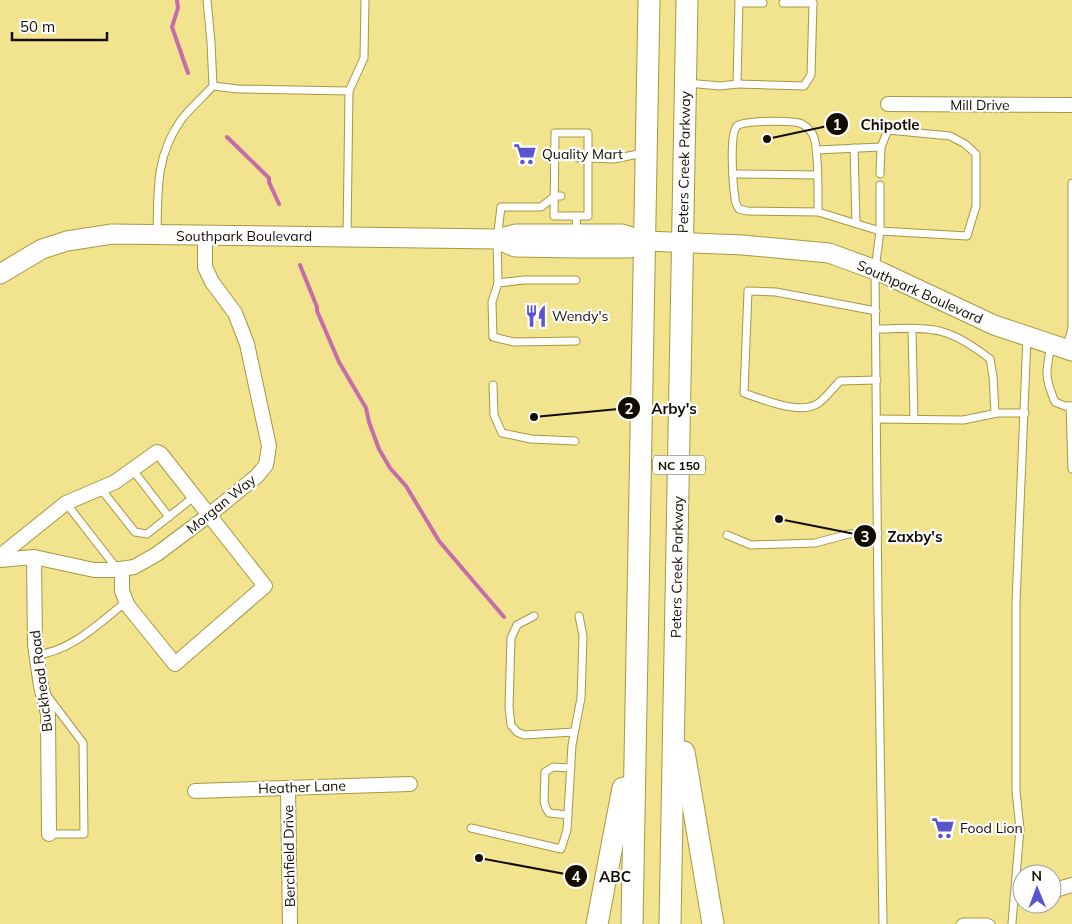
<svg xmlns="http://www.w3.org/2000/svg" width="1072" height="924" font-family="Mulish,sans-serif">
<rect width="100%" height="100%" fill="#f2e48e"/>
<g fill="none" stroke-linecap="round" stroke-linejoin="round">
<!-- stream -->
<g stroke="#c76cab" stroke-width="4">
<polyline points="177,0 178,8 172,27 188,73"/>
<polyline points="227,137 269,178 269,182 279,204"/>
<polyline points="300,265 317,307 317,311 339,362 366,408 369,422 379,449 390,468 406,486 439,541 504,617"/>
</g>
<defs>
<g id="lane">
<polyline points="739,3 763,3"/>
<polyline points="783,3 813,3"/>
<polyline points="687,83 720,86 737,84 739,0"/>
<polyline points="737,84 804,86 811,75 813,3 810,0"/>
<polyline points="213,86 238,89 349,91"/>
<polyline points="854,148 856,223"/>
<polyline points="816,150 881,147"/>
<polyline points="733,174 817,175"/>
<polyline points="880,185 880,231 875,270 878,610 883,924"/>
<path d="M818,212C818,197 819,145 813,135C812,132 805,125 802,124C794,120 744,120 737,126C729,134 733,186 735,198C735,202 737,206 739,209L747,211L818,212L880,231L967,236L976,206V154L965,144L950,136L888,130L881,147L880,174"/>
<polyline points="576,216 554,216 555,133 588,133 588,158 578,158"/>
<polyline points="577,232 576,216 588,216 588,158 614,159 643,153"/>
<path d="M157,235C158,192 155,157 181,120C190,108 203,97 213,86L211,42L207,0"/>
<polyline points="347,236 349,91 364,58 365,0"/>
<polyline points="576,280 524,280 498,283 492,302 493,337 514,342 576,341"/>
<polyline points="498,283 497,239 501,207 541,207 555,196 561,196"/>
<path d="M876,311L776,292L748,291L744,393C762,399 799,415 817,404C825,399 833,388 840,381L877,380"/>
<path d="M876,329C894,329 926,326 943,332C960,337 976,348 990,359L993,376L995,413"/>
<polyline points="912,330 914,419"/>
<path d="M1051,345C1046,372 1044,376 1055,402L1065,406H1072"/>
<polyline points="1067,347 1072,328 1072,183"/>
<polyline points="493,385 494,415 502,433 531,439 575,441"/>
<polyline points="1070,406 1072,469"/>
<polyline points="877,419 963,420 998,413 1025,413"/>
<polyline points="132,469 169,517"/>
<polyline points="101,489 135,532 147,534 195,496"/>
<polyline points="66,503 118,570"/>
<polyline points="727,535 751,545 815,543 849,534 878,533"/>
<polyline points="534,616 517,625 511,638 509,707 511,725 517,732 524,735 574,732"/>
<path d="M36,655C72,651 99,623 126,602"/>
<polyline points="46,694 83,743 84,834 49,834"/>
<polyline points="568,815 549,813 546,808 544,801 545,772 553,767 571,768"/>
<polyline points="471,828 561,849 567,830 572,745 581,698 583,636 579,616"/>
<polyline points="1012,923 1020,829 1016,791 1016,603 1027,337"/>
<polyline points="960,924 963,922 987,922 991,924"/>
</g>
<g id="street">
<polyline points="888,104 1072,105"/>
<polyline points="0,556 66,503 115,482 157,452 161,454 265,586 175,664 128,606 122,591 122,569"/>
<polyline points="34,557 35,645 41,686 48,714 49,834"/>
<polyline points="0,560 34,557 94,570 113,570 134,567 157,554 209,515 257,476 266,465 269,446 247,344 235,313 212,282 205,267 205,235"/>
<polyline points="288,788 290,924"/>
<polyline points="195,791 410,784"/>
<polyline points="1052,891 1072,885"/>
</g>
<g id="secondary">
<polyline points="497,239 515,247 577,248 630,248 645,241"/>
<polyline points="0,274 42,249 67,241 112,234 497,239 516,234 622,234 645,241 743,245 829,253 881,272 994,325 1072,351"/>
</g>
<g id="primary">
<polyline points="684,752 713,924"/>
<polyline points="597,924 623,788"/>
<polyline points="632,924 649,0"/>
<polyline points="670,924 687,0"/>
</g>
</defs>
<!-- lane casing -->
<use href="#lane" stroke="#a69842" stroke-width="9"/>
<!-- street casing -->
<use href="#street" stroke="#a69842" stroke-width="16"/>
<!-- secondary casing -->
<use href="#secondary" stroke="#a69842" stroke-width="21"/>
<!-- primary casing -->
<use href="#primary" stroke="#a69842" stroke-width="23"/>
<!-- lane -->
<use href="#lane" stroke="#fff" stroke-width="7"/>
<!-- street -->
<use href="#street" stroke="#fff" stroke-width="14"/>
<!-- secondary -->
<use href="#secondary" stroke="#fff" stroke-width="19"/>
<!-- primary -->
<use href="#primary" stroke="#fff" stroke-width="21"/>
</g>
<!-- icons -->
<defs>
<symbol id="supermarket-bare" viewBox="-9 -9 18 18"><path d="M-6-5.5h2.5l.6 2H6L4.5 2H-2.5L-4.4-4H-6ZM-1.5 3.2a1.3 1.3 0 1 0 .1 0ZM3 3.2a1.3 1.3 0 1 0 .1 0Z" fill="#5a55cd" stroke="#fff" stroke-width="2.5" paint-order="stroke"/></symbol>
<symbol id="restaurant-bare" viewBox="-9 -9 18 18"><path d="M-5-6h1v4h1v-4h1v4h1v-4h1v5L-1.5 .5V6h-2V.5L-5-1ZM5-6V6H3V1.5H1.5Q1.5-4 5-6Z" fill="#5a55cd" stroke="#fff" stroke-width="2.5" paint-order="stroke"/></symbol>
</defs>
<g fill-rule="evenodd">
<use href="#supermarket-bare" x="509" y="138" width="32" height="32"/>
<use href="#restaurant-bare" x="520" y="300" width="32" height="32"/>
<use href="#supermarket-bare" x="927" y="812" width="32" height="32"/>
</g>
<g text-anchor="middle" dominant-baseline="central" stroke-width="4.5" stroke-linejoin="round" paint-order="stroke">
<!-- shield labels -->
<rect fill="#fff" stroke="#59564c" stroke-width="1" x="653" y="455.5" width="52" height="19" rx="4"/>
<g font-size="12" font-weight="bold" fill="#120d00">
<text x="679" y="465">NC 150</text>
</g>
<!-- street labels -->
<g font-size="14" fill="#120d00" stroke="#fff">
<text x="980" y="105">Mill Drive</text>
<text transform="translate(684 162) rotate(-89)">Peters Creek Parkway</text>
<text x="244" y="236">Southpark Boulevard</text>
<text transform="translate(920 292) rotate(24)">Southpark Boulevard</text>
<text transform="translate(221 504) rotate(-39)">Morgan Way</text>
<text transform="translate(677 567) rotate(-89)">Peters Creek Parkway</text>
<text transform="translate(41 681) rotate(-97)">Buckhead Road</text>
<text transform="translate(302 787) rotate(-2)">Heather Lane</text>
<text transform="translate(289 856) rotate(-91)">Berchfield Drive</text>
</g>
<!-- poi labels -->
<g font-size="14" fill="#120d00" stroke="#fff" text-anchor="start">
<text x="542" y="154">Quality Mart</text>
<text x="552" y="316">Wendy's</text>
<text x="960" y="828">Food Lion</text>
</g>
</g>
<!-- callouts -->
<path fill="none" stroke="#120d00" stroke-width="2" d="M767 139L837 124M534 417L629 408M779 519L865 536M479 858L576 876"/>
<g fill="#120d00" stroke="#fff" stroke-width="2">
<circle cx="767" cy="139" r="5"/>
<circle cx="534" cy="417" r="5"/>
<circle cx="779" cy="519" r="5"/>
<circle cx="479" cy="858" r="5"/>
<circle cx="837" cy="124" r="12"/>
<circle cx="629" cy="408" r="12"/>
<circle cx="865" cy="536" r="12"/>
<circle cx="576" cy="876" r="12"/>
</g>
<g font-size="15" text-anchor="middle" font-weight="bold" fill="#fff">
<text x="837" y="130">1</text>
<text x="629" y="414">2</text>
<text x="865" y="542">3</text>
<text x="576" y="882">4</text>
</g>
<g font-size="15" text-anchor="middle" font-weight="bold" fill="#120d00" stroke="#fff" stroke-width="4.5" stroke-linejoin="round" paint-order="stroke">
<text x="890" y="130">Chipotle</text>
<text x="674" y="414">Arby's</text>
<text x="915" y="542">Zaxby's</text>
<text x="615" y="882">ABC</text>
</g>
<!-- north arrow -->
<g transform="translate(1037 889) rotate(359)"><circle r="24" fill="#ffffff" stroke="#a09e99"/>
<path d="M0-4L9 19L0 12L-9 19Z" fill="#5a55cd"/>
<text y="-8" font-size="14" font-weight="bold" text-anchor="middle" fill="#120d00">N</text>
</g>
<!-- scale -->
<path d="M12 32v8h95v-8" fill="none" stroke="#120d00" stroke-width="2.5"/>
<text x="20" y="32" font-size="15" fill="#120d00" stroke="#ffffff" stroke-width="4" paint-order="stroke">50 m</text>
</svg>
